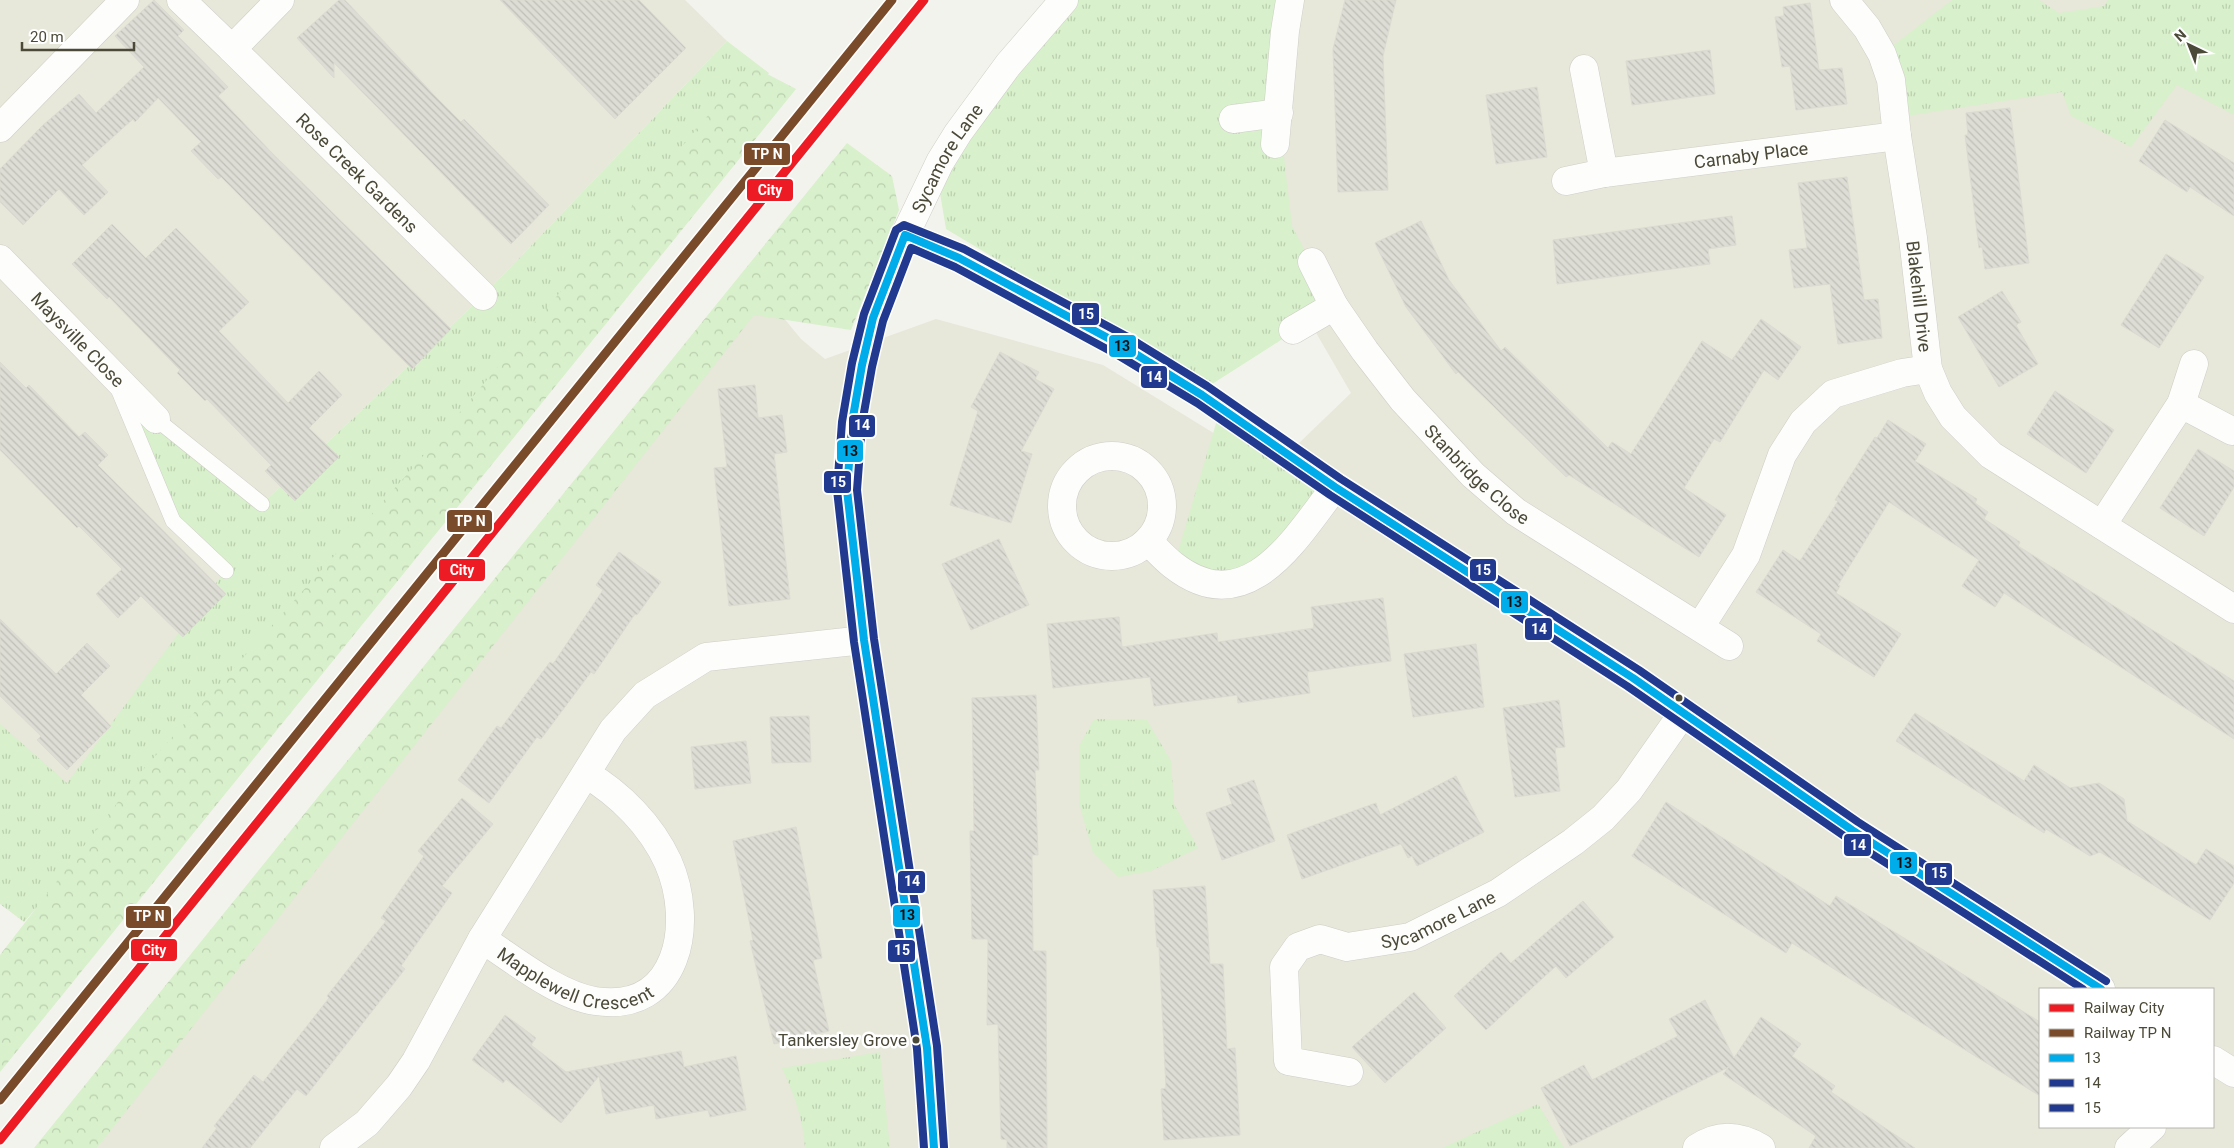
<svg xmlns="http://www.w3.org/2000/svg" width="2234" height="1148" font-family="Roboto,sans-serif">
<defs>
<pattern id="grass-tufts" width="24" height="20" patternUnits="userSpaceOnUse" patternTransform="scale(1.25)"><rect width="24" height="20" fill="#d8f0cb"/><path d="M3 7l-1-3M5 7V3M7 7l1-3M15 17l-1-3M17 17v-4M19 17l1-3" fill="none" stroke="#bbcfaf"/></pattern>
<pattern id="forest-crowns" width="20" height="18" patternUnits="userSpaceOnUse" patternTransform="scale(1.25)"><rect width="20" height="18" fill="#d8f0cb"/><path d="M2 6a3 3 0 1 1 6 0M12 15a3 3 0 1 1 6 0" fill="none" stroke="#bbcfaf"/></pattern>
<pattern id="building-back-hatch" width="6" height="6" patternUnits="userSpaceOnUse" patternTransform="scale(1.25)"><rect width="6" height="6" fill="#dddcd5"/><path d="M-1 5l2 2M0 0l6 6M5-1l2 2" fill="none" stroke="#bfbeb7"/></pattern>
</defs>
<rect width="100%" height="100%" fill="#f3f3ed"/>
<!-- residential -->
<g fill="#e7e7da" fill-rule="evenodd">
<polygon points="0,0 685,0 727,41 483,296 262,504 226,571 0,879"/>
<path d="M1270,0H2234V1148H97L760,289L801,339L825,359L936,319L1103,365L1272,469L1351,393L1254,226ZM2040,989H2213V1127H2040Z"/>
</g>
<!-- grass -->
<g fill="url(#grass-tufts)">
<polygon points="1064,0 1290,0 1279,113 1292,226 1334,306 1209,386 946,229 939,187 958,133"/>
<polygon points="1952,0 2039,0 2059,13 2104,6 2108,0 2234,0 2234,115 2177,85 2131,147 2071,116 2062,92 1894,118 1882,54"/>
<polygon points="727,41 769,73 24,922 0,904 0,724 67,783 225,571 173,521 114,378 262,504 483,296"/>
<polygon points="1217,420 1321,495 1244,581 1174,565"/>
<polygon points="1094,719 1147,720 1171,761 1174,804 1198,848 1151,871 1118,877 1093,853 1079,803 1079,746"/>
<path d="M880,1052L890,1148H805C803,1118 794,1094 782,1068Z"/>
<polygon points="1538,1104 1564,1148 1442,1148"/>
</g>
<!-- forest -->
<g fill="url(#forest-crowns)">
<polygon points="750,65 796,89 0,1072 0,955 141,772 419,461"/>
<polygon points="847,143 892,176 899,210 851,330 754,315 97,1148 34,1148"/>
</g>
<!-- building -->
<g fill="url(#building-back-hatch)" stroke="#dcdbd2">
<polygon points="154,0 184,30 178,36 228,87 218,96 272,153 451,329 412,369 221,177 218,179 191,151 201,142 158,98 135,122 133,119 82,165 108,192 84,215 59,189 23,225 0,202 0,169 42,126 79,94 96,113 144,67 115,36"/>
<polygon points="339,0 345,0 435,96 461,122 464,119 549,205 511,244 334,63 334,78 297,38"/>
<polygon points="500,0 639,0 686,48 615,119"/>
<polygon points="1345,0 1396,0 1383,56 1388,190 1338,192 1333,49"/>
<polygon points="1810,3 1819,70 1842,68 1847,104 1796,110 1790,66 1782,67 1775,17 1784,16 1783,7"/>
<polygon points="1710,50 1715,94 1632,105 1626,61"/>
<polygon points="1537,87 1547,157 1496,164 1486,95"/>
<polygon points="2010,108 2029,263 1985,269 1982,247 1979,248 1965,135 1968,135 1966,113"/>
<polygon points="2165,120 2234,163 2234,216 2190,187 2187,192 2139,161"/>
<polygon points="1847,177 1864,300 1878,299 1882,338 1838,344 1830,284 1794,288 1789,250 1807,248 1798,183"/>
<polygon points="1732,216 1736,245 1708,249 1710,264 1557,284 1553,240"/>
<polygon points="1421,221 1449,280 1501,351 1505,347 1608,448 1612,442 1631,454 1702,341 1732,360 1761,319 1801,347 1778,380 1764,370 1720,442 1714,439 1684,488 1726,515 1699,557 1569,475 1566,477 1458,372 1456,374 1406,307 1375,243"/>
<polygon points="112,224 146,258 176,228 249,302 219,331 288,403 319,371 342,395 309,428 339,457 295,501 265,471 271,465 207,399 205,401 177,373 180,370 109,297 107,299 72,264"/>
<polygon points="2166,254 2204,277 2159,348 2121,325"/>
<polygon points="2002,291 2021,322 2016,325 2038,364 1999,387 1958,317"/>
<polygon points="1000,352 1039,372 1035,379 1054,389 1021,451 1032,454 1011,523 950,505 978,411 971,407"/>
<polygon points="0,362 26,388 29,385 79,437 85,432 108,455 98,465 226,594 183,637 141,596 118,618 96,594 122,569 79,526 77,528 0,450"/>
<polygon points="755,385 758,418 782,415 787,452 774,454 790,599 729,606 714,468 727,467 718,389"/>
<polygon points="2055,391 2114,430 2086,473 2027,434"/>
<polygon points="1888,420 1926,444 1915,461 1977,499 1975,503 1988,512 1984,519 2020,542 2018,546 2234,681 2234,739 2004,593 1995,607 1962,586 1979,560 1889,502 1838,585 1840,586 1836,593 1901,634 1874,677 1817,641 1821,634 1756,592 1783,550 1800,561 1838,501 1835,500 1875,437 1877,438"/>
<polygon points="2198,449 2234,471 2234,487 2204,536 2160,508"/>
<polygon points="999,539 1029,605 971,630 942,564"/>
<polygon points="619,552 661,582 637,615 635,614 594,674 591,672 541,739 537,737 489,803 458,780 497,726 501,728 550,662 553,664 603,590 596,585"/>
<polygon points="1383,598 1391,661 1307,672 1310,693 1238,703 1237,695 1154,706 1150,677 1053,688 1047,624 1119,617 1122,647 1217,633 1218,642 1314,628 1311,607"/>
<polygon points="0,619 56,674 87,643 110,666 81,695 111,726 67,770 37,740 41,736 0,696"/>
<polygon points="1476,644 1484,707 1413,717 1404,654"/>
<polygon points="1036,695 1039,770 1035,770 1038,855 1032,855 1033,951 1046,951 1047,1148 1007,1148 1007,1140 1001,1139 998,1024 987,1025 988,939 972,939 970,831 974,831 972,698"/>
<polygon points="1559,700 1565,747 1555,748 1560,791 1515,797 1503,708"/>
<polygon points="1915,713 2024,781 2034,765 2070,788 2099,783 2124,799 2127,821 2196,865 2206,849 2234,866 2234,883 2210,920 2100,852 2090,856 2046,829 2044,833 1896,741"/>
<polygon points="809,716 811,762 772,763 770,717"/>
<polygon points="746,741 751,783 695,789 691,747"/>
<polygon points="1456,776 1484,832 1417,866 1412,856 1408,858 1401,844 1302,879 1287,835 1376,803 1380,815"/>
<polygon points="1254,780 1275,841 1222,860 1206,813 1232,804 1227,789"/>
<polygon points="462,798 493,824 442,886 452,893 401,966 405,969 306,1096 297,1089 250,1148 202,1148 217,1128 214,1126 254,1075 263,1082 329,998 327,996 386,921 381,918 424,856 418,851"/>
<polygon points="1666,802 1830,906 1836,896 2040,1022 2040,1096 1792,943 1786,953 1632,856"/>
<polygon points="796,827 822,958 813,960 829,1031 774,1044 750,941 753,940 733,841"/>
<polygon points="1205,886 1210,964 1223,964 1227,1049 1235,1048 1240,1135 1164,1140 1161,1089 1166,1088 1159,947 1157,947 1153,890"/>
<polygon points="1583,901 1614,937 1566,978 1556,966 1486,1030 1454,996 1501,952 1511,963"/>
<polygon points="1414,992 1446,1028 1385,1083 1352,1047"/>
<polygon points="1705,1000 1734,1058 1761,1017 1801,1044 1792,1056 1835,1086 1831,1092 1915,1148 1809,1148 1816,1136 1723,1074 1729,1067 1570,1146 1541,1088 1584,1065 1592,1080 1678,1036 1669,1019"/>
<polygon points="505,1015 536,1038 531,1045 566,1072 681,1051 684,1067 736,1056 746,1110 710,1117 708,1110 656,1119 654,1105 606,1114 599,1076 561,1123 506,1079 503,1083 472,1060"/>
</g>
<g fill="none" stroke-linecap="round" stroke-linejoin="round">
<defs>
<g id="service">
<polyline points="119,391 173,521 226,571"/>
<polyline points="156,419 262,504"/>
</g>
<g id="minor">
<polyline points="181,0 232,49 280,0"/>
<path id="s1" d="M1844,0L1867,28L1882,54L1891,80L1897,136L1913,238L1928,369L1938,393L1953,417L1991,455L2234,609"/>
<path id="s2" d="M232,49L483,296"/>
<path id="s3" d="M1584,69L1604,173L1897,136"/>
<polyline points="1233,119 1279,113"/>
<polyline points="0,128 125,0"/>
<polyline points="1275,144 1285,31 1290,0"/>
<polyline points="1566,181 1604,173"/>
<polyline points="905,235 959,258 1121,345 1202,395 1335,487 1633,678 1852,830 2101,989"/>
<path id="s4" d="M0,259L156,419"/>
<path id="s5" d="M1312,262L1334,306L1365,351L1403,400L1473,475L1516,512L1729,646"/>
<polyline points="1293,330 1334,306"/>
<polyline points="2181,404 2232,431"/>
<circle cx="1112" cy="506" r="50"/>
<polyline points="2102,525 2181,404 2194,364"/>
<path d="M1148,541C1156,549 1164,558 1173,565C1247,623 1295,539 1335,487"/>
<polyline points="1700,627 1746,555 1782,455 1803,422 1833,394 1902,373 1928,369"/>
<path id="s6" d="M482,939C513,959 557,995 595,1001C679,1014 695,923 668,862C651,825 620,794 586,774"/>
<polyline points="2213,1060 2234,1073"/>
<path id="s7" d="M1349,1072L1288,1061L1284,967L1298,947L1320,939L1347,947L1410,937L1498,893L1573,842L1603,818L1629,790L1683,713"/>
<polyline points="334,1148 367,1123 399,1086 416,1061 482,939 613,730 645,695 706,657 864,640"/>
<path d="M1697,1148C1718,1134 1739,1135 1761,1148"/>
<polyline points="2129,1148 2152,1127"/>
</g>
<g id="tertiary">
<path id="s8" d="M934,1148L927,1048L864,640L847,490L852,423L862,365L873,318L905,235L940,162L958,133L1008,65L1064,0"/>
</g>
</defs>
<!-- service casing -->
<use href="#service" stroke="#cfcec7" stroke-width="16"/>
<!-- minor casing -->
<use href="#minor" stroke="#cfcec7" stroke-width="29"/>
<!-- tertiary casing -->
<use href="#tertiary" stroke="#cfcec7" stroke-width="29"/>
<!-- service -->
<use href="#service" stroke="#fdfdfc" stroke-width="15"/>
<!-- minor -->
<use href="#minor" stroke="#fdfdfc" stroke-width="28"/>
<!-- tertiary -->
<use href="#tertiary" stroke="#fdfdfc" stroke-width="28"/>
<defs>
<polyline id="bus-1" points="934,1148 927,1048 864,640 847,490 852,423 862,365 873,318 905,235 959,258 1121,345 1202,395 1335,487 1633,678 1852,830 2101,989"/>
<polyline id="bus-2" points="944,1147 937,1046 874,639 857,490 862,424 872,367 883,321 911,248 955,267 1116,354 1197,403 1330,495 1627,686 1847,838 2083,989"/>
<polyline id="bus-3" points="924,1148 917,1049 854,642 837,490 842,422 852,363 864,314 896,230 904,225 964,249 1126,336 1207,386 1341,479 1639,670 1858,822 2106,981"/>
</defs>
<!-- bus-1 casing -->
<use href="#bus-1" stroke="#fff" stroke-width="11"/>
<!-- bus-2 casing -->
<use href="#bus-2" stroke="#fff" stroke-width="11"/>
<!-- bus-3 casing -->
<use href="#bus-3" stroke="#fff" stroke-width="11"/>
<!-- bus-1 -->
<use href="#bus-1" stroke="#00ace9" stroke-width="8"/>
<!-- bus-2 -->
<use href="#bus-2" stroke="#213a8f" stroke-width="8"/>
<!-- bus-3 -->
<use href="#bus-3" stroke="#213a8f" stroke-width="8"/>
<defs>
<polyline id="rail-1" points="0,1140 924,0"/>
<polyline id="rail-2" points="0,1100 892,0"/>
</defs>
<!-- rail-1 casing -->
<use href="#rail-1" stroke="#fff" stroke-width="12"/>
<!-- rail-2 casing -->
<use href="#rail-2" stroke="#fff" stroke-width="12"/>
<!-- rail-1 -->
<use href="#rail-1" stroke="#ed1c24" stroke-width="9"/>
<!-- rail-2 -->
<use href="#rail-2" stroke="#7a4b2a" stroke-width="9"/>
</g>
<!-- markers -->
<g fill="#4b4937" stroke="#fff" stroke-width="2">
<circle cx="1679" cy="698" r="4.5"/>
<circle cx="916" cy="1040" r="4.5"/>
</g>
<g text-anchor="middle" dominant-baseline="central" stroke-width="5" stroke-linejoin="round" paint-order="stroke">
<!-- bus labels -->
<g font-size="17" fill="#4b4937" stroke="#fff" text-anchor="end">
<text x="907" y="1040">Tankersley Grove</text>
</g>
<!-- street labels -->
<g font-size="18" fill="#4b4937" stroke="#fff">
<text stroke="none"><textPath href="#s3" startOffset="254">Carnaby Place</textPath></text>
<text stroke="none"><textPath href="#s8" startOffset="1015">Sycamore Lane</textPath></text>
<text stroke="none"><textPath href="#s2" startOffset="176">Rose Creek Gardens</textPath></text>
<text stroke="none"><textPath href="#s1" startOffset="312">Blakehill Drive</textPath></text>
<text stroke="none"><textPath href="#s4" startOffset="112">Maysville Close</textPath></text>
<text stroke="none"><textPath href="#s5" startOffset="271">Stanbridge Close</textPath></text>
<text stroke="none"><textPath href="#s7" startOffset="328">Sycamore Lane</textPath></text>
<text stroke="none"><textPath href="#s6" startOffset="105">Mapplewell Crescent</textPath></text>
</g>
</g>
<g stroke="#fff" stroke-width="2">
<rect x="743" y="142" width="48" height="24" rx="5" fill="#7a4b2a"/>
<rect x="746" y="178" width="48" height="24" rx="5" fill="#ed1c24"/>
<rect x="1071" y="302" width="29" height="24" rx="5" fill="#213a8f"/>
<rect x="1108" y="334" width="29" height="24" rx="5" fill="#00ace9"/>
<rect x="1140" y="365" width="28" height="24" rx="5" fill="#213a8f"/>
<rect x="848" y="414" width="28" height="24" rx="5" fill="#213a8f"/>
<rect x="836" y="439" width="28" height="24" rx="5" fill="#00ace9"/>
<rect x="823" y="470" width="29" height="24" rx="5" fill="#213a8f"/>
<rect x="446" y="509" width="47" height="24" rx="5" fill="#7a4b2a"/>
<rect x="1469" y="558" width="28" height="24" rx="5" fill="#213a8f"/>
<rect x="438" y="558" width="48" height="24" rx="5" fill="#ed1c24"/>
<rect x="1500" y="590" width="29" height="24" rx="5" fill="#00ace9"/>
<rect x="1524" y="617" width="29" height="24" rx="5" fill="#213a8f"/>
<rect x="1843" y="833" width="29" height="24" rx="5" fill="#213a8f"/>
<rect x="1889" y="851" width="29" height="24" rx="5" fill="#00ace9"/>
<rect x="1924" y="862" width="29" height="24" rx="5" fill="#213a8f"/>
<rect x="897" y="870" width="29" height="24" rx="5" fill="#213a8f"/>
<rect x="892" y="904" width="29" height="24" rx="5" fill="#00ace9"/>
<rect x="125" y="905" width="47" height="24" rx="5" fill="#7a4b2a"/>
<rect x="130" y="938" width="48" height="24" rx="5" fill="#ed1c24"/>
<rect x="887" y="939" width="29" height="24" rx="5" fill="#213a8f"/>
</g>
<g font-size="14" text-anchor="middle" font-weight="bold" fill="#fff">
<text x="767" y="159">TP N</text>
<text x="770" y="195">City</text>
<text x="1086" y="319">15</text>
<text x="1154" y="382">14</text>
<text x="862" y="430">14</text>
<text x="838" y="487">15</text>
<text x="470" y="526">TP N</text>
<text x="1483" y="575">15</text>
<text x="462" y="575">City</text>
<text x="1539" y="634">14</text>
<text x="1858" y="850">14</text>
<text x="1939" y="878">15</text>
<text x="912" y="886">14</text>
<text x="149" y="921">TP N</text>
<text x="154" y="955">City</text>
<text x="902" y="955">15</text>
</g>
<g font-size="14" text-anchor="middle" font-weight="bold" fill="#111">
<text x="1122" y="351">13</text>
<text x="850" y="456">13</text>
<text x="1514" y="607">13</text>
<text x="1904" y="868">13</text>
<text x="907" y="920">13</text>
</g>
<!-- legend -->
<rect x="2039" y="988" width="175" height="140" fill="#ffffff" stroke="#b7b6af"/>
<rect x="2049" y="1004" width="25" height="8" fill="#ed1c24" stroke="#b7b6af"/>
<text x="2084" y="1013" font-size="15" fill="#4b4937">Railway City</text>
<rect x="2049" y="1029" width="25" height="8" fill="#7a4b2a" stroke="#b7b6af"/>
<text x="2084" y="1038" font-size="15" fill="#4b4937">Railway TP N</text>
<rect x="2049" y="1054" width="25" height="8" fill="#00ace9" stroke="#b7b6af"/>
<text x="2084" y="1063" font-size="15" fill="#4b4937">13</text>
<rect x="2049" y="1079" width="25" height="8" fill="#213a8f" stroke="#b7b6af"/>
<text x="2084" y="1088" font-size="15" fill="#4b4937">14</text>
<rect x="2049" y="1104" width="25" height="8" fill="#213a8f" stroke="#b7b6af"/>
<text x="2084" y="1113" font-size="15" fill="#4b4937">15</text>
<!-- north arrow -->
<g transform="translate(2189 45) rotate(317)" stroke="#ffffff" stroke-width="4" paint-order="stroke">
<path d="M0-4L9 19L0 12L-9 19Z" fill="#4b4937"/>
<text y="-8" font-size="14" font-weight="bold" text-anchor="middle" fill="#4b4937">N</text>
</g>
<!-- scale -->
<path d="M22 42v8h112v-8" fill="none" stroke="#4b4937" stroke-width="2.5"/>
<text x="30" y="42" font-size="15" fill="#4b4937" stroke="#ffffff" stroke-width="4" paint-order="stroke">20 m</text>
</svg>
